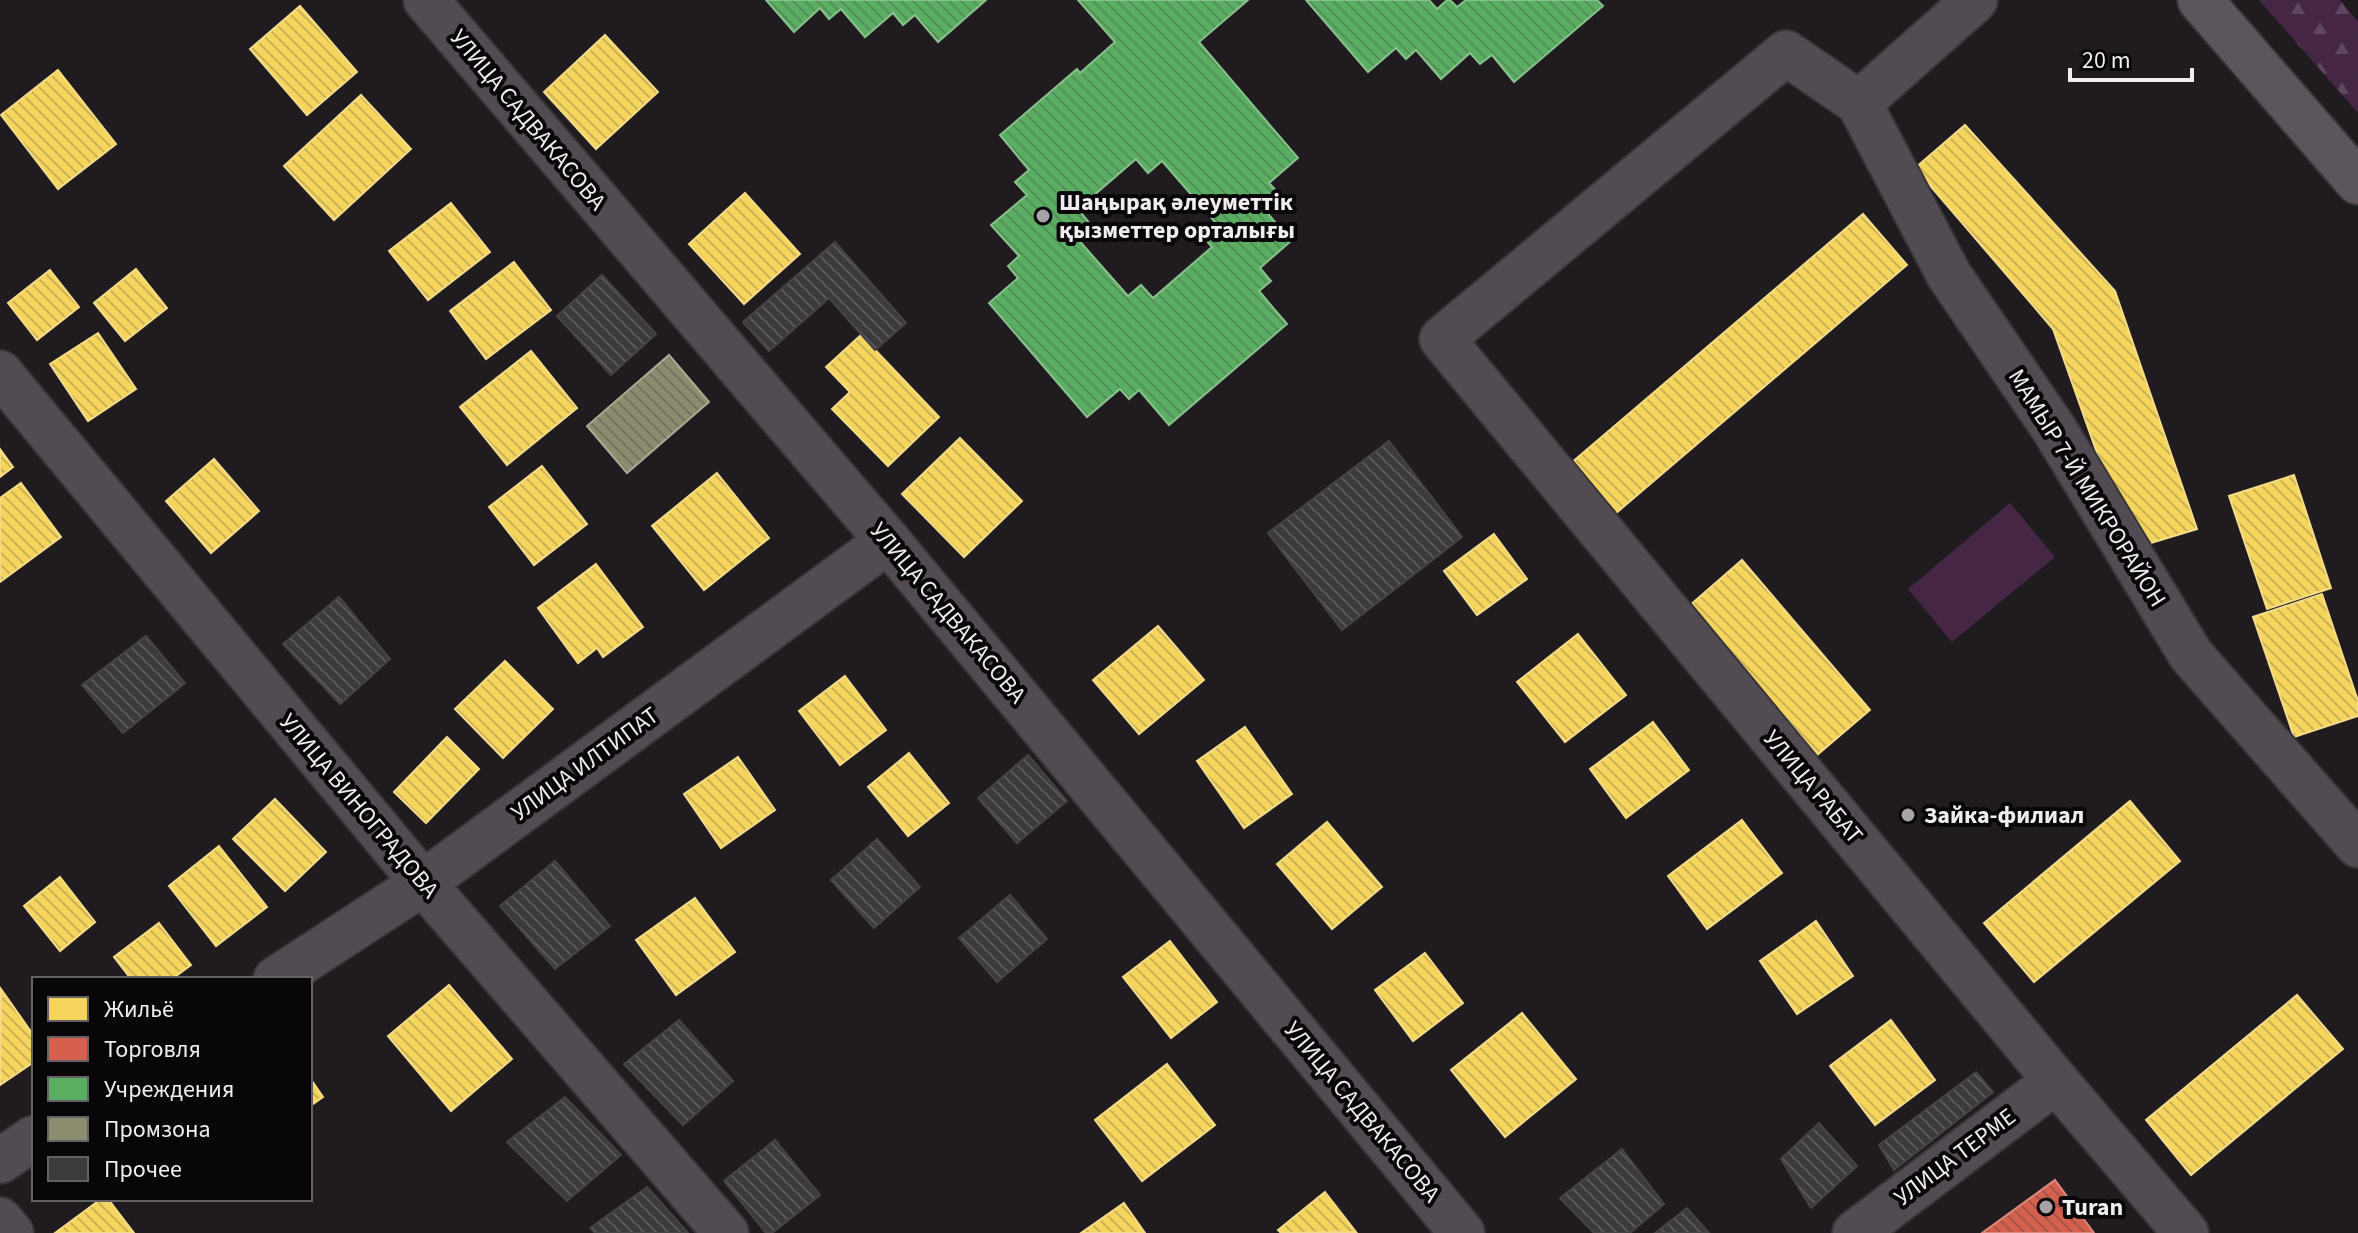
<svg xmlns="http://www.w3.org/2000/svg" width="2358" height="1233" font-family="'Source Sans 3',sans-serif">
<defs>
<pattern id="forest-firs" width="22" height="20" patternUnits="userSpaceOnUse" patternTransform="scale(2)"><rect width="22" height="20" fill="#452745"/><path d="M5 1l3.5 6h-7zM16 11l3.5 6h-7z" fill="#604660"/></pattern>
<pattern id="homes-back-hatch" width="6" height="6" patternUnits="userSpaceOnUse" patternTransform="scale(2)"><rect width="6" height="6" fill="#f6d55c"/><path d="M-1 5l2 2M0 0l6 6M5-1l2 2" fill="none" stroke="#cab257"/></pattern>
<pattern id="shops-back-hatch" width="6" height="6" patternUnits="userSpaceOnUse" patternTransform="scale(2)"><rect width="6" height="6" fill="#d6604d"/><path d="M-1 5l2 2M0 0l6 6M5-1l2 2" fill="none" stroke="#a4574b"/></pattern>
<pattern id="public-back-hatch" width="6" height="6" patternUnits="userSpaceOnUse" patternTransform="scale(2)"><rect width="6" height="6" fill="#5aae61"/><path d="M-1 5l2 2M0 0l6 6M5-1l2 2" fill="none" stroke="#558f5a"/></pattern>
<pattern id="industry-back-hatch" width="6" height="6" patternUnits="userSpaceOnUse" patternTransform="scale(2)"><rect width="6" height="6" fill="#8c8c6e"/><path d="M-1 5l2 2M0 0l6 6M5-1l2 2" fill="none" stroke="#747461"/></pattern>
<pattern id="building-back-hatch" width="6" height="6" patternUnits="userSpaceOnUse" patternTransform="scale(2)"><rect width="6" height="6" fill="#3d3a3d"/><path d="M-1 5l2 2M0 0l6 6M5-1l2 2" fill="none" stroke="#595759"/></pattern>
</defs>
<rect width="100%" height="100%" fill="#1f1b1f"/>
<!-- forest -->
<polygon fill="url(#forest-firs)" points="2259,0 2340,0 2358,22 2358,113"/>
<!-- garden -->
<polygon fill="#452745" points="2010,503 2055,557 1952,642 1908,589"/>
<!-- homes -->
<g fill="url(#homes-back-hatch)" stroke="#f4dc88" stroke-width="2">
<polygon points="300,6 357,72 307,115 250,49"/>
<polygon points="605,35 658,92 596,149 544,92"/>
<polygon points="58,70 116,144 58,189 1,115"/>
<polygon points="361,95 411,149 334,220 284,166"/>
<polygon points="1965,125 2115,291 2197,529 2131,549 2053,329 1915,168"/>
<polygon points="745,193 800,254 744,304 689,244"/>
<polygon points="451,203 490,252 428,300 389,251"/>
<polygon points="1863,214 1907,265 1615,514 1571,463"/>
<polygon points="514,262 551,310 486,359 450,311"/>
<polygon points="136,269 167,308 125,341 94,303"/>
<polygon points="50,270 79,307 37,340 8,303"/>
<polygon points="98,333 136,389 88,421 50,364"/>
<polygon points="861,335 939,417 888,466 832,409 850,392 826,367"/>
<polygon points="531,351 577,408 507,465 460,407"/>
<polygon points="960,438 1022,501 964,557 902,494"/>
<polygon points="0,449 13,467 0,477"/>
<polygon points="214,459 259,511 211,553 166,501"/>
<polygon points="542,466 587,524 534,565 489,507"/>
<polygon points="717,473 769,538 704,590 652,526"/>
<polygon points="2294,475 2331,588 2267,609 2229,496"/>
<polygon points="21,483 61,537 0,582 0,498"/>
<polygon points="1494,534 1527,579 1477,615 1444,571"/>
<polygon points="1742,560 1870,710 1817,755 1689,606"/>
<polygon points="596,564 643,627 603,657 597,648 578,663 538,608"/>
<polygon points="2322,594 2358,701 2358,716 2294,737 2253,617"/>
<polygon points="1158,626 1204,680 1139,734 1093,680"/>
<polygon points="1578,634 1626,695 1565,742 1517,682"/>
<polygon points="505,661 553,709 503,758 455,709"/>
<polygon points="845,676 886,730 840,765 799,711"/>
<polygon points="1653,722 1689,770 1626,818 1590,769"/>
<polygon points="1245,727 1292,794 1244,828 1197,761"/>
<polygon points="447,737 479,769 426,823 394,792"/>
<polygon points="909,753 949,803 908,836 868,787"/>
<polygon points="738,757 775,810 721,848 684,794"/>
<polygon points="275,799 326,852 285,891 233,839"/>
<polygon points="2130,801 2180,861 2034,982 1984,923"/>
<polygon points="1742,820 1782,873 1707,929 1668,876"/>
<polygon points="1327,822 1382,887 1332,929 1277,864"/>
<polygon points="219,846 267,907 216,946 169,886"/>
<polygon points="60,877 95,922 60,951 24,906"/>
<polygon points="695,898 735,952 676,995 636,940"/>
<polygon points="1816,921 1853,976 1797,1014 1760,961"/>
<polygon points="159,923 191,965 172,979 131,979 114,957"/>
<polygon points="1170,941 1217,1002 1171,1038 1123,977"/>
<polygon points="1425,953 1463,1003 1413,1041 1375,990"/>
<polygon points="449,985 512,1059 451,1111 388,1036"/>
<polygon points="1,989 34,1036 34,1062 0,1085"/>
<polygon points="2297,995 2343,1049 2191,1175 2146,1120"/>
<polygon points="1522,1013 1576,1079 1505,1137 1451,1070"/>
<polygon points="1891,1020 1935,1080 1875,1125 1830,1066"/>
<polygon points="1167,1064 1215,1125 1142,1181 1095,1120"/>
<polygon points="310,1078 323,1097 310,1106"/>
<polygon points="1325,1192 1356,1232 1281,1233 1278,1230"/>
<polygon points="101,1199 108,1199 134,1233 55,1233"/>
<polygon points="1124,1203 1145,1233 1081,1233"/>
</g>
<!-- shops -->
<polygon fill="url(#shops-back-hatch)" stroke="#de8a7e" stroke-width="2" points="2055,1180 2094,1233 1982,1233"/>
<!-- public -->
<g fill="url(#public-back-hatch)" stroke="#87c18c" stroke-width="2" fill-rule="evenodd">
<polygon points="766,0 986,0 938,42 915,15 903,25 893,13 865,37 841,9 829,19 820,8 794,32"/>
<path d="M1078,0H1248L1199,42L1298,158L1269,183L1280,195L1264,209L1291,241L1260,268L1271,281L1259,291L1287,324L1169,425L1139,390L1129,399L1120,389L1087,417L989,303L1018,278L1008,266L1019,256L991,225L1027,195L1015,182L1029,170L1000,135L1077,69L1080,73L1115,42ZM1136,159L1148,173L1162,161L1215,222L1201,234L1212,247L1153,298L1141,285L1128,296L1076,237L1091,225L1078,209Z"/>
<polygon points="1306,0 1429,0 1437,9 1447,0 1450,0 1457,7 1466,0 1597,0 1603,6 1514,82 1492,55 1480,64 1470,53 1441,79 1416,50 1406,59 1396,48 1368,72"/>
</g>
<!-- industry -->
<polygon fill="url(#industry-back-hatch)" stroke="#aaa995" stroke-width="2" points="669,355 709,402 627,473 587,426"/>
<!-- building -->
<g fill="url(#building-back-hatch)" stroke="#464346" stroke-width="2">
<polygon points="835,242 906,323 875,350 829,298 769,351 743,322"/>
<polygon points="602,275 656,334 611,375 557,316"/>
<polygon points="1389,441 1462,537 1342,630 1268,533"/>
<polygon points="339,597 390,659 340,704 283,644"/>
<polygon points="146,636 185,683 123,733 82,685"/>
<polygon points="1028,755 1067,801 1017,843 978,798"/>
<polygon points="877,839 920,887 874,928 831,880"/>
<polygon points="555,861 610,926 555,969 500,906"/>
<polygon points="1010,895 1047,939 997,982 959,938"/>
<polygon points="679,1020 733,1081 683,1125 624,1064"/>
<polygon points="1976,1072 1993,1092 1894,1170 1879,1145"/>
<polygon points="565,1097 621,1155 567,1201 507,1142"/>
<polygon points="1819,1123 1857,1166 1811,1208 1781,1159"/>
<polygon points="775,1140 820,1195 772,1233 766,1233 724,1181"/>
<polygon points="1622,1149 1664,1204 1630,1233 1594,1233 1560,1198"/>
<polygon points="647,1187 688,1233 595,1233 590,1228"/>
<polygon points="1687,1208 1709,1233 1655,1233"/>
</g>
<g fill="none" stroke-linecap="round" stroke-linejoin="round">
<defs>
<g id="minor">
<polyline points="426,0 888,541 1462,1233"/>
<polyline points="1975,0 1859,103 1786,53 1442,339 2056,1081 2186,1233"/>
<polyline points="1859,103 1949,275 2054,429 2191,655 2358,845"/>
<polyline points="0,373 423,883 726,1233"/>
<polyline points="276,979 423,883 888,541"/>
<polyline points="0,1161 34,1138"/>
<polyline points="0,1220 11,1233"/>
<polyline points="1855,1233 2056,1081"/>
</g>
<polyline id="major" points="2200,0 2358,182"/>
</defs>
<!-- minor casing -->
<use href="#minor" stroke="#373537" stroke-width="48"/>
<!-- major casing -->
<use href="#major" stroke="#373537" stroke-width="48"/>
<!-- minor -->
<use href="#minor" stroke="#524b52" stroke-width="44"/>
<!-- major -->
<use href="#major" stroke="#5c555c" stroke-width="44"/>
</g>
<!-- markers -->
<g fill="#a7a3a7" stroke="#080608" stroke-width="3">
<circle cx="1043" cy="216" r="8"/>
<circle cx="1908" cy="815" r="8"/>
<circle cx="2046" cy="1207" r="8"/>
</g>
<g text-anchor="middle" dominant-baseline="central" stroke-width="8" stroke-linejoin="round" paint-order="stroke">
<!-- street labels -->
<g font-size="24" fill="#f0ecf0" stroke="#080608">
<text transform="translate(528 120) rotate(50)">УЛИЦА САДВАКАСОВА</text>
<text transform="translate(2087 488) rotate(58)">МАМЫР 7-Й МИКРОРАЙОН</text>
<text transform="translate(948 613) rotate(50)">УЛИЦА САДВАКАСОВА</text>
<text transform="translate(585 764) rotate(-36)">УЛИЦА ИЛТИПАТ</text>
<text transform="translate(1813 787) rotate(50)">УЛИЦА РАБАТ</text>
<text transform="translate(359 806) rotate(50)">УЛИЦА ВИНОГРАДОВА</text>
<text transform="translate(1362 1112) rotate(50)">УЛИЦА САДВАКАСОВА</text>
<text transform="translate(1955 1157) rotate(-37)">УЛИЦА ТЕРМЕ</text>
</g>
<!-- poi labels -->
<g font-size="24" font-weight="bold" fill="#f0ecf0" stroke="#080608" text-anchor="start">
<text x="1059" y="202">Шаңырақ әлеуметтік<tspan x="1059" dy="28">қызметтер орталығы</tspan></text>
<text x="1924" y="815">Зайка-филиал</text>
<text x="2062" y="1207">Turan</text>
</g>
</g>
<!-- legend -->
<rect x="32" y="977" width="280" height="224" fill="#080608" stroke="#656265" stroke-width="2"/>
<rect x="48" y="997" width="40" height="24" fill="#f6d55c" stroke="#656265" stroke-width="2"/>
<text x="104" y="1017" font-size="24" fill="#f0ecf0">Жильё</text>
<rect x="48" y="1037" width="40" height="24" fill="#d6604d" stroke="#656265" stroke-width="2"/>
<text x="104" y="1057" font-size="24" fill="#f0ecf0">Торговля</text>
<rect x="48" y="1077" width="40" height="24" fill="#5aae61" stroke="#656265" stroke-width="2"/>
<text x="104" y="1097" font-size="24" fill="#f0ecf0">Учреждения</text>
<rect x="48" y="1117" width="40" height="24" fill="#8c8c6e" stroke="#656265" stroke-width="2"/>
<text x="104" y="1137" font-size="24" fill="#f0ecf0">Промзона</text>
<rect x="48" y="1157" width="40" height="24" fill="#3d3a3d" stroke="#656265" stroke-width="2"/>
<text x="104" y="1177" font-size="24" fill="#f0ecf0">Прочее</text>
<!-- scale -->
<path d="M2070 68v12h122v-12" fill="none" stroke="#f0ecf0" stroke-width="4"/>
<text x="2082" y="68" font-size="24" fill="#f0ecf0" stroke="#080608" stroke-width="6" paint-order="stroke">20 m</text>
</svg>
